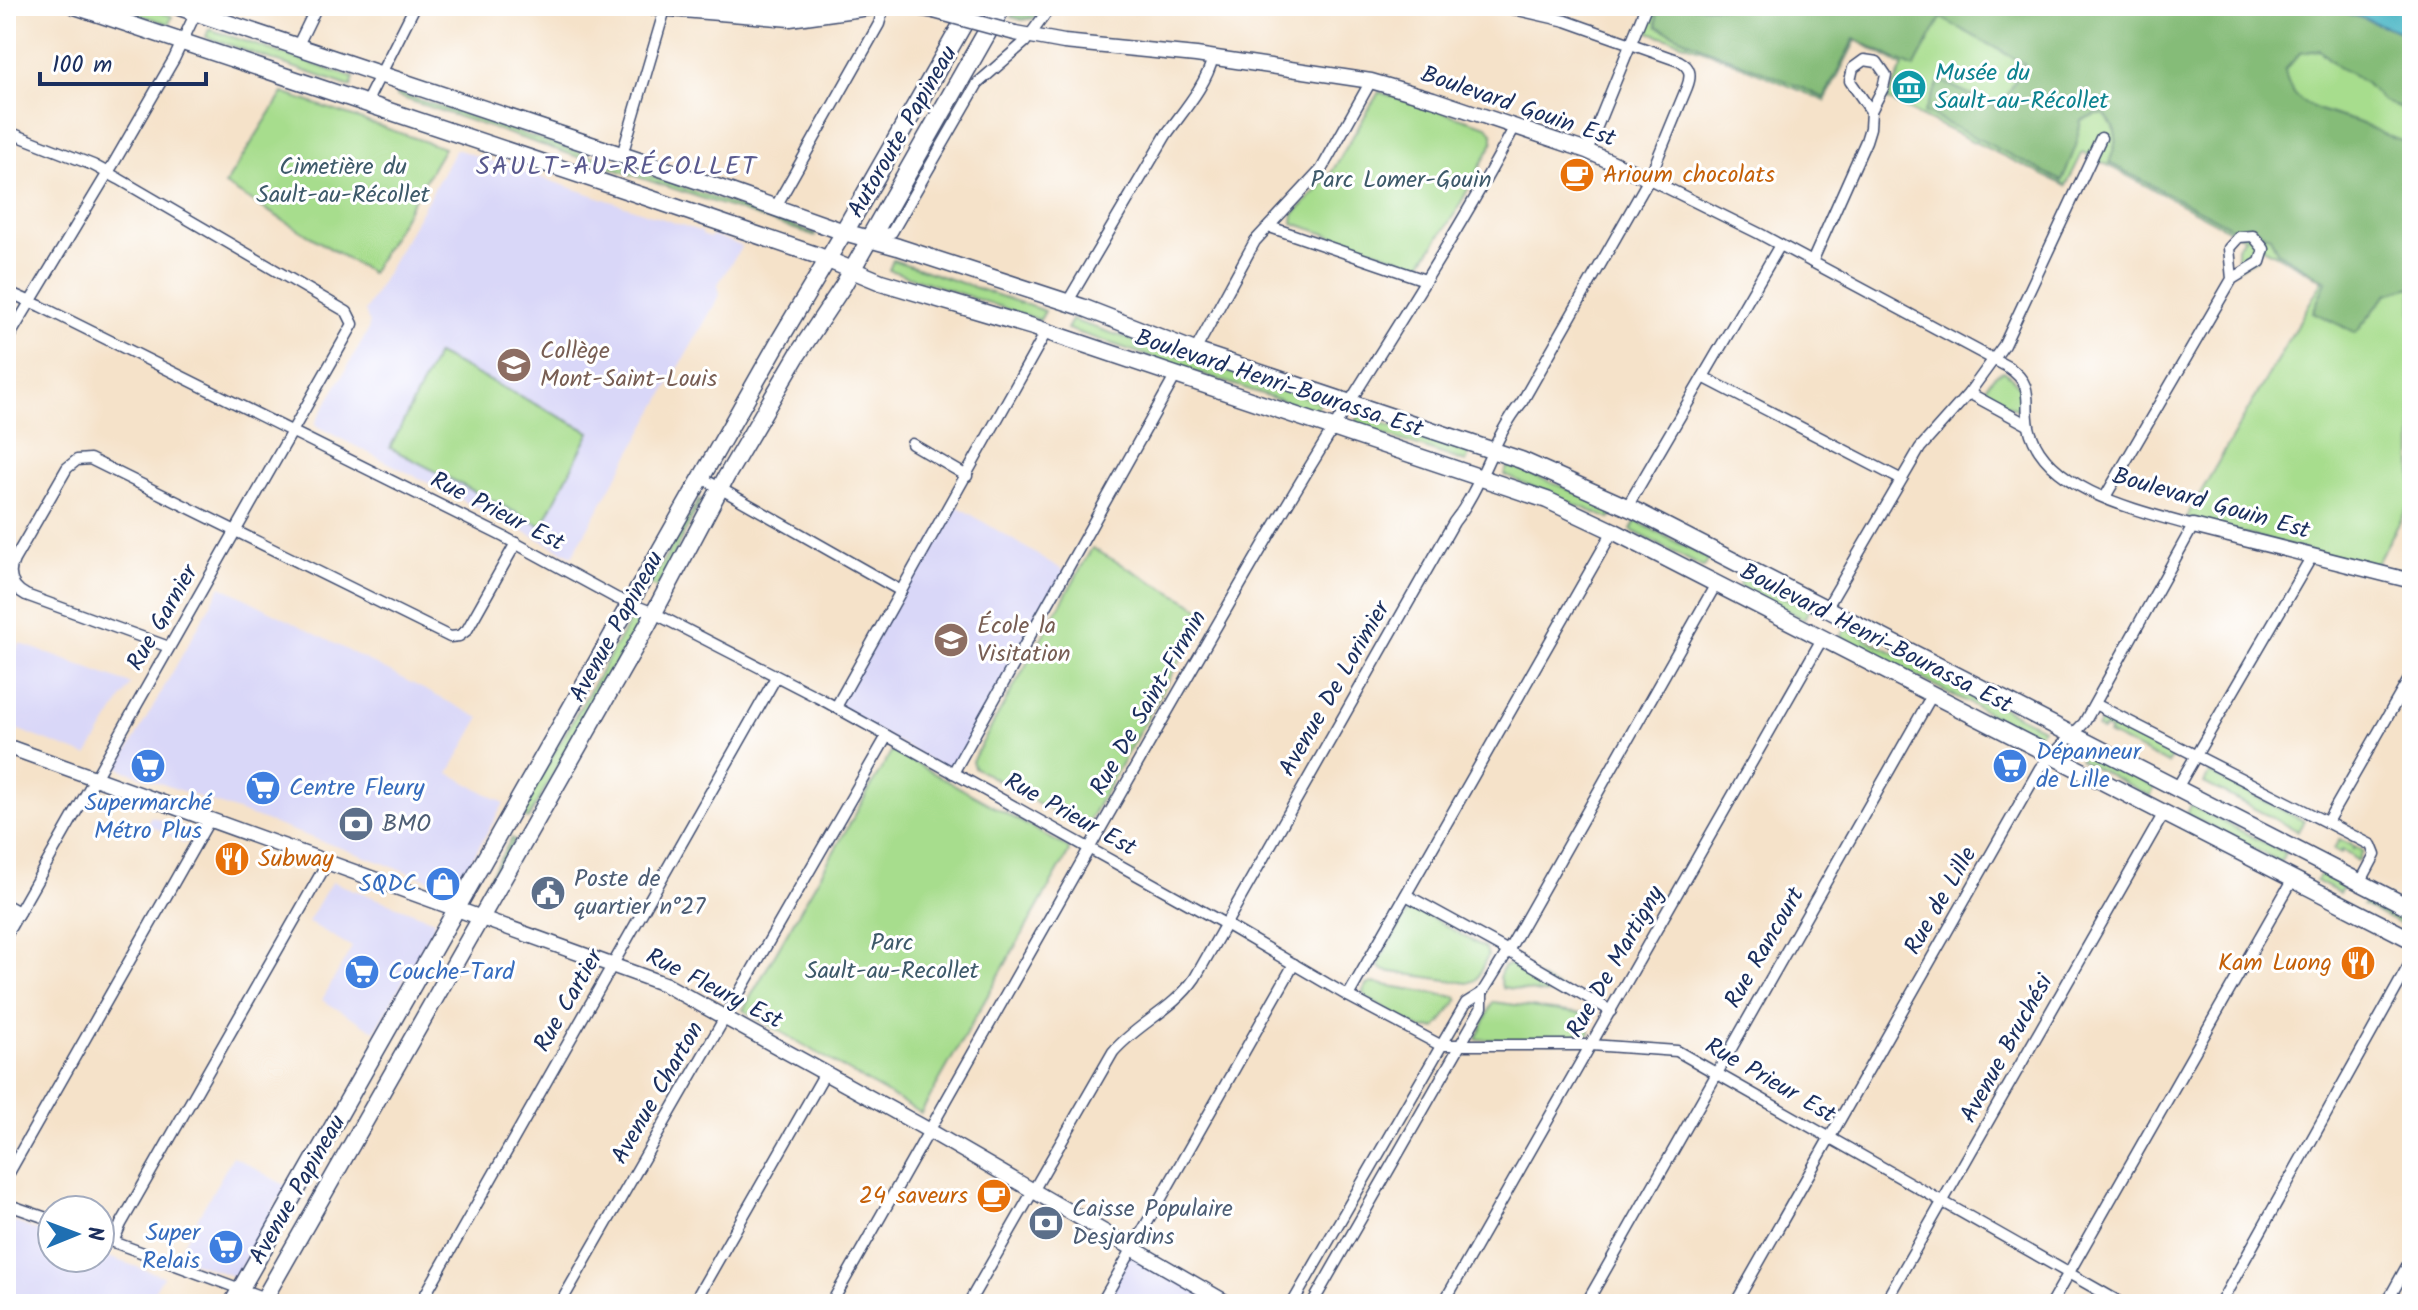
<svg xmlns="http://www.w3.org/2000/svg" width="2418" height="1310" font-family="Kalam,sans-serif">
<rect width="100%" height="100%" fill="#fff"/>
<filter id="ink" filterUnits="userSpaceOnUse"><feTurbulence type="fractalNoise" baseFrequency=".0125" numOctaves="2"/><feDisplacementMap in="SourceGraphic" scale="16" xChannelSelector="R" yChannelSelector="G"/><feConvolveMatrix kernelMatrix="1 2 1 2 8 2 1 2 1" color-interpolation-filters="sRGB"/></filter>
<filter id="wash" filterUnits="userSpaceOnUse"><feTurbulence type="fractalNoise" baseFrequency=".006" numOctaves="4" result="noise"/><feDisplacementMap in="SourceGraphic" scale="32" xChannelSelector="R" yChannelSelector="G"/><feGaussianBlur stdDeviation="1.8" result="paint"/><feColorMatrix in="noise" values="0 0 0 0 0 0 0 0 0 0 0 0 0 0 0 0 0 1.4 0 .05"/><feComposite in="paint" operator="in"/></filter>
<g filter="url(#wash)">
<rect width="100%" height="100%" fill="#f5e2c9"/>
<!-- built -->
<g fill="#d9d7f8">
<polygon points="456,149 702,232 702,235 710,238 712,235 742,246 718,284 720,295 572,556 314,425 368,331 369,323 365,311"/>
<polygon points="952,503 1066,572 953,773 836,707"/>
<polygon points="221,586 480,718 449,773 504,803 455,889 126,771 119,767"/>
<polygon points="19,643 131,684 87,756 6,725 6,674"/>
<polygon points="151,816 188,830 189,835 184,844 147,823"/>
<polygon points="333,882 434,920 433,928 375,1031 322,1000 352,947 308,922 328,887"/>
<polygon points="233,1156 286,1186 238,1272 232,1276 176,1256"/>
<polygon points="6,1219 52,1236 52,1258 100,1258 100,1254 163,1276 147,1304 6,1304"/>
<polygon points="1129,1254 1219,1304 1101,1304"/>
</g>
<!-- green -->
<g fill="#a7dd8d" stroke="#618676" stroke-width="2">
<polygon points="112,6 142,6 172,16 169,24"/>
<polygon points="1653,6 2276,6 2288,10 2328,6 2412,36 2412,500 2374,568 2186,518 2323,280 2258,245 2256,259 2237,269 2237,247 2245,238 2083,152 2066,186 1887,100 1903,66 1856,40 1825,101 1709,52 1643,30"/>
<polygon points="209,29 354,78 351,87 206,37"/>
<polygon points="1379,92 1487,126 1493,134 1493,142 1456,212 1420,265 1293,223 1294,214 1327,180"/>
<polygon points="283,93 444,148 371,273 225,185"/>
<polygon points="398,93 625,167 814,233 815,236 396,96"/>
<polygon points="893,260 1045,311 1040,320 889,270"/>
<polygon points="1072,320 1320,402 1316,412 1067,329"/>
<polygon points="437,354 590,432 542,526 390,448"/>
<path d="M2004,371C2019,383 2028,393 2021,411L1986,395C1984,384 1995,374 2004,371Z"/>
<polygon points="1359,415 1470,452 1466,462 1355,425"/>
<polygon points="1508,465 1571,490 1614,511 1610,519 1504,475"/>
<polygon points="699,499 701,500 657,588 650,585"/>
<polygon points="1636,521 1709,559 1704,568 1631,530"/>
<polygon points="1092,548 1207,612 1086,826 1082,828 974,767 972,761"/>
<polygon points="1744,577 1809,610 1804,619 1739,586"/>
<polygon points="631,619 639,623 528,819 519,814"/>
<polygon points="1845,628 2042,728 2037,738 1840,637"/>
<polygon points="2102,718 2173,754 2168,764 2108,734 2110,731 2104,728 2102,731 2097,728"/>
<polygon points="892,750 1068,848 1069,852 921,1113 743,1010"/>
<polygon points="2085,750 2155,787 2150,796 2080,760"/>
<polygon points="2209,773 2304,821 2298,831 2204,783"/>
<polygon points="2190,805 2285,853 2280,862 2186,814"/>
<polygon points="512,838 515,840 486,892 482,890"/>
<polygon points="2339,839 2352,845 2353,849 2355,847 2363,851 2358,861 2342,850 2341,853 2334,849"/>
<polygon points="2322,872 2345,884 2339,893 2316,881"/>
<polygon points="2368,896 2410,917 2405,927 2363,905"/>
<polygon points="1411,906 1486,949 1488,956 1476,980 1468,983 1385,971 1379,967 1380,959"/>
<polygon points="1511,964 1572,995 1574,998 1502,987 1499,977 1503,967"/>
<polygon points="1372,983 1456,997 1458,1000 1436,1028 1421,1029 1367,998 1363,991 1366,985"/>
<polygon points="1493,1002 1583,1014 1587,1016 1590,1033 1576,1042 1476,1039"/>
</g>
<!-- forest -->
<g fill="#85bc78" stroke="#50766b" stroke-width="2">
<polygon points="1018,6 1043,6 1034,18 1022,20 1011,17"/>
<path d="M2276,6L2288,10L2328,6L2412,36V124L2401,109L2382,100L2364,82L2338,67L2319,50L2300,53L2285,70C2290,111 2329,111 2360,123C2377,130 2394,141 2412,143V287L2387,294L2356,333L2313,312L2326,281L2277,252L2270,236L2255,229L2231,227L2109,163C2117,141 2121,133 2104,114H2095L2081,121L2076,146L2062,181L1924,112L1940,80L2000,109L2024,64L1941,18L1914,68L1854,39L1824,98C1769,71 1710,54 1657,26L1656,7Z"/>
</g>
<!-- water -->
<polygon fill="#49b6c5" stroke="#327292" stroke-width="2" points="2328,6 2412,6 2412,36"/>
</g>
<g filter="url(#ink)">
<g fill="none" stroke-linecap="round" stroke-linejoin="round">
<defs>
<g id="street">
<polyline points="297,47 317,6"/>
<polygon points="1864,60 1877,62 1886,75 1883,88 1871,111 1850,81 1853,68"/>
<polyline points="366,103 415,6"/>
<polyline points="6,131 93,165 119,179 347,312 353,324 6,935"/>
<polyline points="1587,151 1646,6"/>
<polyline points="622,155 665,9"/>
<path d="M1649,179L1760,234L2008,367C2039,388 2021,406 2031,434C2051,492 2141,511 2193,526L2084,723L2040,768L1735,1304"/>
<polyline points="775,208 879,24 884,6"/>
<polyline points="1270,227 1425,280"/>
<polyline points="874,238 892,232 978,83 1025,42 1051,6"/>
<polyline points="1812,262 1866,141 1870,128 1871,111"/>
<polyline points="6,291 40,306 504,537 616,598 654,613 821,699 1225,924 1348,996 1440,1045 1591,1045 1677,1051 2123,1304"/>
<path d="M1067,303L1166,135C1183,111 1206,86 1213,57"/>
<polyline points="6,342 115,161 174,59 198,8"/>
<polyline points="1195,351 1255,241 1321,170 1371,81"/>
<polyline points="1703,377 1900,479"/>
<polyline points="1969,393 2028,425"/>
<polyline points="912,444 967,476"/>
<polyline points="702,478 901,591"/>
<polyline points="2105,497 2232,279 2260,262 2264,249 2253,236 2239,237 2229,248 2232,279"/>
<polyline points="1627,507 1780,245"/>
<polyline points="1826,609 1920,448 1969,393 2004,345 2101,138"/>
<path d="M169,647L26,595C11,587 7,575 14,560L67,468L77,460L90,459L450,637L459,636L467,630L516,543"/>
<polyline points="2095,704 2371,845 2375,855 2360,883"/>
<polyline points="836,707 1046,332"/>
<polyline points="953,773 1176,375"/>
<polyline points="2177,788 2312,556"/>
<polyline points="2327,822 2412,674"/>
<polyline points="1406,895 1508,951 1611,1011"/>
<polyline points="6,905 19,912"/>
<polyline points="1348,996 1613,531"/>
<polyline points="6,1178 210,819"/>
<polyline points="6,1204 52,1220"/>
<polyline points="100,1237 281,1304"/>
<polyline points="113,1242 121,1224 327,863"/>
<polyline points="420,1304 776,677"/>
<polyline points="560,1304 887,736"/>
<polyline points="693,1304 825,1073"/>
<path d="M831,1304C980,1042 1126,780 1278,520C1355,388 1442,263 1514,128"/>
<path d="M968,1304L1113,1052C1138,1023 1173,1010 1195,978L1454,522C1483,486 1492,438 1522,402L1649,179L1687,87C1692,74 1690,67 1679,61L1566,21L1500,6"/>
<polyline points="1101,1304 1294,964"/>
<polyline points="1292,1304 1466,1003 1482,993 1508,951 1716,584"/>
<polyline points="1312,1304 1482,1007 1482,993"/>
<polyline points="1443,1304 1822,639"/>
<polyline points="1586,1304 1932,695"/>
<polyline points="1884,1304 2164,813"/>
<polyline points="2051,1304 2293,879"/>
<polyline points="2220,1304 2412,960"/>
<polyline points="2386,1304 2412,1257"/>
</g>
<g id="secondary">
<polyline points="634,6 790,19 883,6"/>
<polyline points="906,6 934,11"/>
<polyline points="1015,33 1064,42 1196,55 1371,81 1433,99 1587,151 1649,179"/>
<polyline points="2193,526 2412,581"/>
<polyline points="6,746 664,984 921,1126 1229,1304"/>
</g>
<g id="primary">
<polyline points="75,6 634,193 816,255 881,282 1033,327 1547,500 1613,531 2412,940"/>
<polyline points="176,6 711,185 844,232 898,247 1082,307 1195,351 1521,460 1638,512 2412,909"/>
<polyline points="232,1304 779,341 844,232"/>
<polyline points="261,1304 647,626 726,477 798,354 843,286 869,240"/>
</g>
<g id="highway">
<polyline points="844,232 973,6"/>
<polyline points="869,240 1002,6"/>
</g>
</defs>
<!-- street casing -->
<use href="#street" stroke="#3c4a6e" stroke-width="13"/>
<!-- secondary casing -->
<use href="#secondary" stroke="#3c4a6e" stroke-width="17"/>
<!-- primary casing -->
<use href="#primary" stroke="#3c4a6e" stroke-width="19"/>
<!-- highway casing -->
<use href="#highway" stroke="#3c4a6e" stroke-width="21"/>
<!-- street -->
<use href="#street" stroke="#fff" stroke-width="10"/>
<!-- secondary -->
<use href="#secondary" stroke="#fff" stroke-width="14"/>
<!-- primary -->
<use href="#primary" stroke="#fff" stroke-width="16"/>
<!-- highway -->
<use href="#highway" stroke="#fff" stroke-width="18"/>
<defs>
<polyline id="secondary-bridge" points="934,11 1015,33"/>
</defs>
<!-- secondary-bridge casing -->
<use href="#secondary-bridge" stroke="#3c4a6e" stroke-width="17" stroke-linecap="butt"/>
<!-- secondary-bridge -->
<use href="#secondary-bridge" stroke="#fff" stroke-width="14"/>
</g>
</g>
<!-- icons -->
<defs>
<symbol id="museum-disc" viewBox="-11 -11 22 22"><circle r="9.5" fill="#0f9aa8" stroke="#fff"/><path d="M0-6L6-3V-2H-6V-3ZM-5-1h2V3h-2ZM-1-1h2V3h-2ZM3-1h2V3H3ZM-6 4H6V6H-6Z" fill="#fff"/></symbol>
<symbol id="cafe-disc" viewBox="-11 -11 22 22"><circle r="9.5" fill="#e8710a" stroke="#fff"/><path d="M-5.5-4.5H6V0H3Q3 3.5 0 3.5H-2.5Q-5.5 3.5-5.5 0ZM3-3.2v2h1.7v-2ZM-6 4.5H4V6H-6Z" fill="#fff"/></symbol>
<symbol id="school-disc" viewBox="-11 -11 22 22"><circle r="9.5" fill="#8d6e63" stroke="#fff"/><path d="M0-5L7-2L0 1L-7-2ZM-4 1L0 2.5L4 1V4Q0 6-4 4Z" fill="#fff"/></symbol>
<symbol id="supermarket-disc" viewBox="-11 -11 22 22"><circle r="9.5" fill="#3f7fe0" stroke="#fff"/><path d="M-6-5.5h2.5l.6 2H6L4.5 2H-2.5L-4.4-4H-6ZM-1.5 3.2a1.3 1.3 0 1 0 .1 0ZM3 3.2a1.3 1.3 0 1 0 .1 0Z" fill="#fff"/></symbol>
<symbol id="bank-disc" viewBox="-11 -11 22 22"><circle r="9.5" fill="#5c6f8a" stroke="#fff"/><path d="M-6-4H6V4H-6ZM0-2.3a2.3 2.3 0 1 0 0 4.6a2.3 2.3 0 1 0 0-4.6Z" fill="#fff"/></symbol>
<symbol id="restaurant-disc" viewBox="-11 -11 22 22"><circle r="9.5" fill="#e8710a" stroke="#fff"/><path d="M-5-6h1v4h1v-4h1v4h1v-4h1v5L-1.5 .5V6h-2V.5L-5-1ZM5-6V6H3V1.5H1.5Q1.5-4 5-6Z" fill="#fff"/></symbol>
<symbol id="shop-disc" viewBox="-11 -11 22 22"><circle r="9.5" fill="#3f7fe0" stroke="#fff"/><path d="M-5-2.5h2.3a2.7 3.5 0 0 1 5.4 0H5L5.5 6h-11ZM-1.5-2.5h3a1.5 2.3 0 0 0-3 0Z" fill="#fff"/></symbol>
<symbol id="civic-disc" viewBox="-11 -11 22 22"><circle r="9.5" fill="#5c6f8a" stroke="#fff"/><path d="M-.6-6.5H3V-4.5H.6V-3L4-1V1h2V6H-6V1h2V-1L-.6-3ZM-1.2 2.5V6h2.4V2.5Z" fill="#fff"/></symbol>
</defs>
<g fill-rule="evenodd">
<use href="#museum-disc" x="1889" y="67" width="40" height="40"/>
<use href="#cafe-disc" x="1557" y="155" width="40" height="40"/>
<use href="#school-disc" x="494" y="345" width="40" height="40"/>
<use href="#school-disc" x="931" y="620" width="40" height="40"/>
<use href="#supermarket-disc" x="128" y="746" width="40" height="40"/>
<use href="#supermarket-disc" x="1990" y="746" width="40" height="40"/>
<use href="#supermarket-disc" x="243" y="768" width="40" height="40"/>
<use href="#bank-disc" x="336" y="804" width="40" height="40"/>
<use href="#restaurant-disc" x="212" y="839" width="40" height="40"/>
<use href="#shop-disc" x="423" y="864" width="40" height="40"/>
<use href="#civic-disc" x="528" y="873" width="40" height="40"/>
<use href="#restaurant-disc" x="2338" y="943" width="40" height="40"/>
<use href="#supermarket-disc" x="342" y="952" width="40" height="40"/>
<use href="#cafe-disc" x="974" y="1176" width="40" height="40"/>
<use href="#bank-disc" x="1026" y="1203" width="40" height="40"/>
<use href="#supermarket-disc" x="206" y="1227" width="40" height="40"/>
</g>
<g text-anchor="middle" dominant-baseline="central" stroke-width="6" stroke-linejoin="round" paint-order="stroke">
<!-- culture labels -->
<g font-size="24" fill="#0d838f" stroke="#fff" text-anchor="start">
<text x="1935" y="73">Musée du<tspan x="1935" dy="28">Sault-au-Récollet</tspan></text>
</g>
<!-- street labels -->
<g font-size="24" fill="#1b2f5e" stroke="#fff">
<text transform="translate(1518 107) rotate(19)">Boulevard Gouin Est</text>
<text transform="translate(903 132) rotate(-60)">Autoroute Papineau</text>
<text transform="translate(1279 384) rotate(18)">Boulevard Henri-Bourassa Est</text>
<text transform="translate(2211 504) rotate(16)">Boulevard Gouin Est</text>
<text transform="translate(497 512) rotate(27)">Rue Prieur Est</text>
<text transform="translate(163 618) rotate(-60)">Rue Garnier</text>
<text transform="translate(617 627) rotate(-61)">Avenue Papineau</text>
<text transform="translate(1876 639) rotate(27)">Boulevard Henri-Bourassa Est</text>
<text transform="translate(1335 689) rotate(-60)">Avenue De Lorimier</text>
<text transform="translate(1149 703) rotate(-60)">Rue De Saint-Firmin</text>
<text transform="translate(1070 815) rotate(29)">Rue Prieur Est</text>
<text transform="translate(1941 901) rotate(-60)">Rue de Lille</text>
<text transform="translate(1765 948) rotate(-60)">Rue Rancourt</text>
<text transform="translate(1616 962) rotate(-60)">Rue De Martigny</text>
<text transform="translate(714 989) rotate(27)">Rue Fleury Est</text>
<text transform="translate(569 1001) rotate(-60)">Rue Cartier</text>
<text transform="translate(2007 1049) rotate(-61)">Avenue Bruchési</text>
<text transform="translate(1770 1081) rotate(30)">Rue Prieur Est</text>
<text transform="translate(658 1093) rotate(-60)">Avenue Charton</text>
<text transform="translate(298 1190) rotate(-60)">Avenue Papineau</text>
</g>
<!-- park labels -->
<g font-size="24" fill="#3e5a6a" stroke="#fff">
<text x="343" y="167">Cimetière du<tspan x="343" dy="28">Sault-au-Récollet</tspan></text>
<text x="1401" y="180">Parc Lomer-Gouin</text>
<text x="892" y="943">Parc<tspan x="892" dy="28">Sault-au-Recollet</tspan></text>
</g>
<!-- food labels -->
<g font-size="24" fill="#c56008" stroke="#fff" text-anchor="start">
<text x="1603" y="175">Arioum chocolats</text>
<text x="258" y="859">Subway</text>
<text x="2332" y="963" text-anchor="end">Kam Luong</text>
<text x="968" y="1196" text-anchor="end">24 saveurs</text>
</g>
<!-- education labels -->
<g font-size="24" fill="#785e54" stroke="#fff" text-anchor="start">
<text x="540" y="351">Collège<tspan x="540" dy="28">Mont-Saint-Louis</tspan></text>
<text x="977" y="626">École la<tspan x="977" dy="28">Visitation</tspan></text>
</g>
<!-- shop labels -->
<g font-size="24" fill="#366cbe" stroke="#fff" text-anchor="start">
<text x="2036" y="752">Dépanneur<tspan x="2036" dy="28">de Lille</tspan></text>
<text x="289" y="788">Centre Fleury</text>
<text x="148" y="803" text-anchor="middle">Supermarché<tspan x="148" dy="28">Métro Plus</tspan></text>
<text x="417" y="884" text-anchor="end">SQDC</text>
<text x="388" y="972">Couche-Tard</text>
<text x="200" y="1233" text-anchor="end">Super<tspan x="200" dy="28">Relais</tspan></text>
</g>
<!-- service labels -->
<g font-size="24" fill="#4e5e75" stroke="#fff" text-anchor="start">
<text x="382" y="824">BMO</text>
<text x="574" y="879">Poste de<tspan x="574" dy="28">quartier n°27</tspan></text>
<text x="1072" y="1209">Caisse Populaire<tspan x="1072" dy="28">Desjardins</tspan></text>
</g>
<!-- neighbourhood labels -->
<g font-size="26" letter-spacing="2" fill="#59598e" stroke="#fff">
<text x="617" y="167">SAULT-AU-RÉCOLLET</text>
</g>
</g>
<!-- margin -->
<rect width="2418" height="1310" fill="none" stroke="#fff" stroke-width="32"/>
<!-- north arrow -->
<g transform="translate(76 1234) rotate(89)"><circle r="38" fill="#ffffff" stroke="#a4acbf" stroke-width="2"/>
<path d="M0-6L14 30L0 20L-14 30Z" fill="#1f6fb2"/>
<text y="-12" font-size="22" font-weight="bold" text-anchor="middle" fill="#1b2f5e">N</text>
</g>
<!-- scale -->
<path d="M40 72v12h166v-12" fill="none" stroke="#1b2f5e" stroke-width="4"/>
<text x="52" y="72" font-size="24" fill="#1b2f5e" stroke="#ffffff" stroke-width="6" paint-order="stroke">100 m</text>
</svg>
